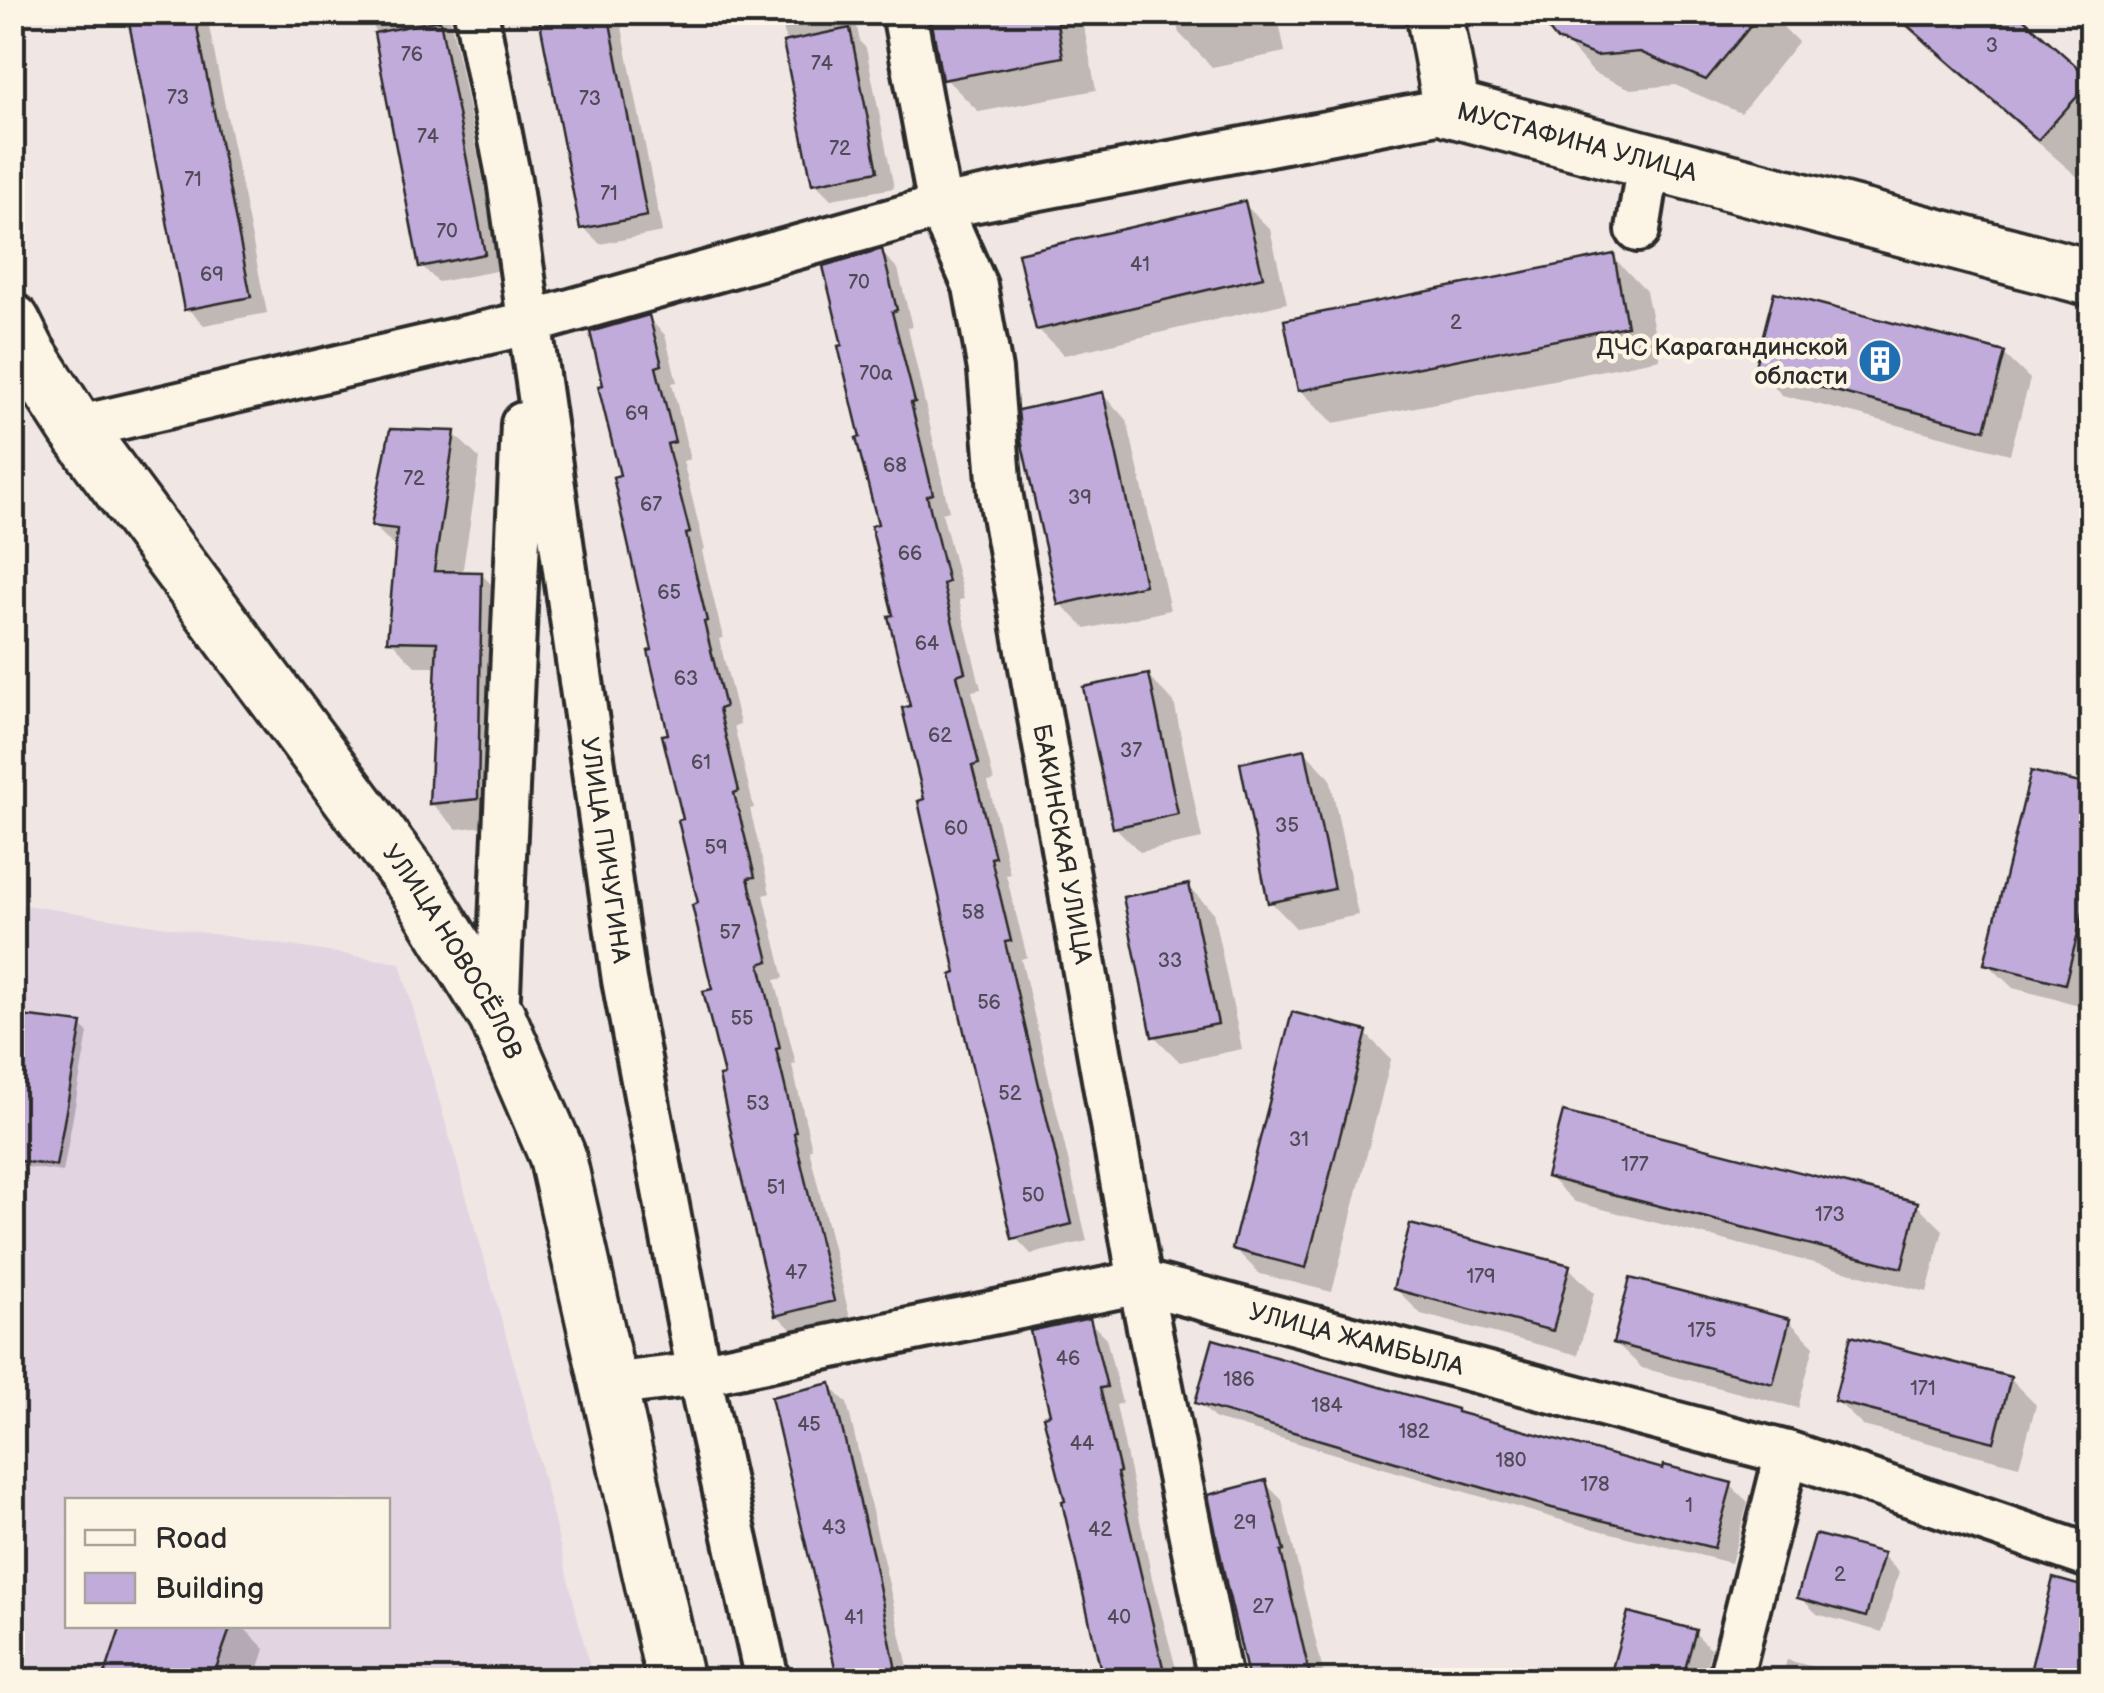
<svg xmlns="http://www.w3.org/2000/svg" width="2104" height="1693" font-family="'Balsamiq Sans',sans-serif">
<rect width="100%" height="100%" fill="#f0e6e3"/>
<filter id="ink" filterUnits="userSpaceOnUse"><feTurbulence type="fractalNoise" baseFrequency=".01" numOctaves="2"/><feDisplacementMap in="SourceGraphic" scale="20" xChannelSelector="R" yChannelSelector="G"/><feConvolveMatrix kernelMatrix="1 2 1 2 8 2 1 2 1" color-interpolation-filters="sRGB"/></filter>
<g filter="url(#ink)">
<!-- built -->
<path fill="#e2d4e1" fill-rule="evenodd" d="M12,903L400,963L524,1399L593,1680H13ZM68,1500H388V1626H68Z"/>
<!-- shadow -->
<g fill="#0003">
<polygon points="128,12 206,12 267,313 204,325 187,308"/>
<polygon points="371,12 449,12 501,270 438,282 421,265"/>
<polygon points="540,12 619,12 662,232 600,244 583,227"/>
<polygon points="780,12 854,12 860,42 866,48 894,188 831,199 814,182"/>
<polygon points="932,12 1081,12 1096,90 979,112 945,78"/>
<polygon points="1174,12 1277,12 1285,52 1212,67 1179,33"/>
<polygon points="1538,12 1768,12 1798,42 1741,113 1675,85 1631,89 1594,73"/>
<polygon points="1889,12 2012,12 2092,82 2092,181 2088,186"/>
<polygon points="1244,204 1270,229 1287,303 1064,355 1038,329"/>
<polygon points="881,252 898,269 912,327 908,328 949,511 942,513 964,599 959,600 981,689 972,691 994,781 988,782 1010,874 1006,875 1027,957 1021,959 1087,1241 1031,1254 1015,1237 959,975 863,439"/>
<polygon points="1613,257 1646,291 1660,359 1334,423 1300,390"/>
<polygon points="648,318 665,335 677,382 672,383 690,459 683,461 705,550 702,551 723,638 719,639 740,724 734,726 754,808 750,809 770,893 764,895 784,978 775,980 796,1064 792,1065 812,1149 809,1149 850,1318 794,1332 777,1315 727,1076 701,905 623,477"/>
<polygon points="2004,354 2030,379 2010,454 1782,395 1757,369"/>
<polygon points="1102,394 1127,420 1170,610 1086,629 1060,603"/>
<polygon points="454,434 480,459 462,574 481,574 507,600 503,824 457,829 431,803 438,666 415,666 390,640 398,550 373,525"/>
<polygon points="1148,676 1174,702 1202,839 1140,852 1115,827"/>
<polygon points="1305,752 1330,778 1358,915 1296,928 1271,902"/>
<polygon points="2092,788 2092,1005 2091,1008 2013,988 1987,963"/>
<polygon points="1188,886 1213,912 1242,1049 1180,1062 1154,1036"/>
<polygon points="12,1017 81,1026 88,1033 63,1172 12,1165"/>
<polygon points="1365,1033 1391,1059 1332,1292 1260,1274 1235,1249"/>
<polygon points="1549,1177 1917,1205 1943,1230 1927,1292 1575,1202"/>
<polygon points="1568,1267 1594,1293 1578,1355 1421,1314 1396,1289"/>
<polygon points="1089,1321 1106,1338 1122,1403 1116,1405 1152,1578 1179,1680 1106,1680 1102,1666 1053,1416"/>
<polygon points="1789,1321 1814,1346 1798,1408 1642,1368 1616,1343"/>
<polygon points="2010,1379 2036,1405 2019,1466 1863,1426 1837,1401"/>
<polygon points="830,1386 847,1403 911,1680 839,1680 774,1399"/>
<polygon points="1198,1402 1460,1416 1664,1472 1731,1486 1748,1502 1731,1563 1571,1523 1215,1419"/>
<polygon points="2092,1452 2092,1487 2085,1480"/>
<polygon points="1265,1483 1282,1500 1325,1680 1251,1680 1246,1660"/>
<polygon points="1882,1555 1899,1572 1882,1632 1817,1614 1800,1597"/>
<polygon points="1629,1615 1694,1632 1711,1649 1703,1680 1612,1680"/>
<polygon points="124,1626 242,1626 265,1649 255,1680 105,1680"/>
<polygon points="1787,1660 1852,1677 1856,1680 1781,1680"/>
</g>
<!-- building -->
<g fill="#c1abdb" stroke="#2b2b2b" stroke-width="2.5">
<polygon points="127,12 194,12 251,297 184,310"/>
<polygon points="538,12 608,12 647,216 580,229"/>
<polygon points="930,12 1055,12 1063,57 942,80"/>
<polygon points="1535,12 1762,12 1706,80 1640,52 1596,56 1557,40"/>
<polygon points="1892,12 2016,12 2092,80 2038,140"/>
<polygon points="440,20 485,254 419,267 374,33"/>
<polygon points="850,28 878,171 812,184 783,42"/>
<polygon points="1245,201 1263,277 1036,330 1018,253"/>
<polygon points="882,249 897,310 892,312 915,402 911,403 933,494 927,496 948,582 943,584 965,672 957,675 979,764 972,766 995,857 991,858 1011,941 1005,942 1072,1224 1012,1239 951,975 956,973 918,801 924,799 902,708 910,706 888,616 893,615 871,526 878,524 856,438 860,437 838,346 842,345 823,266"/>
<polygon points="1614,254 1627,326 1298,391 1284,320"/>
<polygon points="1774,292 2005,352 1985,430 1754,370"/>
<polygon points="649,315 662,365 656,367 675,442 667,444 690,533 686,534 707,621 704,622 725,707 719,709 739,791 734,793 755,877 748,878 769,961 760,964 780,1048 776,1049 796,1132 794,1133 834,1301 775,1316 737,1160 719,1076 724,1075 703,991 712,989 692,905 698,903 678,820 683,819 662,735 668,734 648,651 652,650 613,477 620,475 598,386 603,385 590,332"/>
<polygon points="1103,392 1145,585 1058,605 1021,440 1018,410"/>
<polygon points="390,429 455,431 434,571 482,572 478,799 429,804 437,642 387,641 397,529 371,526"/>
<polygon points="1149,674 1178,814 1113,828 1083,687"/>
<polygon points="1305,749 1334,889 1268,903 1240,763"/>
<polygon points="2031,771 2092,786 2092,878 2065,984 1984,964"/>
<polygon points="1189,884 1218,1024 1152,1037 1123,897"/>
<polygon points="1292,1012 1367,1031 1306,1268 1232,1249"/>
<polygon points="12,1015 82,1023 56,1166 12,1160"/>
<polygon points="1563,1112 1918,1202 1902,1268 1546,1177"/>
<polygon points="1410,1224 1570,1265 1553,1331 1393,1289"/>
<polygon points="1630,1278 1790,1319 1773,1384 1613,1343"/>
<polygon points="1090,1318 1107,1387 1100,1388 1120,1472 1117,1473 1166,1680 1103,1680 1062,1502 1065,1501 1043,1416 1050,1414 1030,1331"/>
<polygon points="1851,1336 2011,1377 1994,1442 1834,1401"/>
<polygon points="1213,1339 1457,1409 1457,1412 1663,1469 1664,1465 1732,1483 1714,1548 1552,1508 1195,1403"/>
<polygon points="831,1383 873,1556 898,1680 838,1680 771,1397"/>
<polygon points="1266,1480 1284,1551 1281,1552 1311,1680 1249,1680 1227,1587 1208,1495"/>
<polygon points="1815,1534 1884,1553 1866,1617 1797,1598"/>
<polygon points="2053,1578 2092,1589 2092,1680 2028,1680"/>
<polygon points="1628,1612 1696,1630 1682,1680 1627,1680 1610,1676"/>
<polygon points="121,1626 231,1626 212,1680 103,1680"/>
</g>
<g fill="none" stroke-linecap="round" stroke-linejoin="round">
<defs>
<g id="street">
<path id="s1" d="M476,12L509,180L624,980L699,1374L767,1680"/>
<path id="s2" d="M904,12L940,207L975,286L990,370L1000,492L1140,1282L1220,1680"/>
<polyline points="1638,230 1649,161"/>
<polyline points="76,428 528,323 940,207 1452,109"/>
<polyline points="497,1016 523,424"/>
<path id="s3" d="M609,1385L699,1374L1140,1282L1787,1453L2092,1557"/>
<polyline points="1730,1680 1787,1453"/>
</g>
<g id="secondary">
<path id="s4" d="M1434,12L1452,109L2092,278"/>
<path id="s5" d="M12,322L27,352L76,428L418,888L497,1016L557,1155L675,1680"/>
</g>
</defs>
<!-- street casing -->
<use href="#street" stroke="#2b2b2b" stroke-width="50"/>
<!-- secondary casing -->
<use href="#secondary" stroke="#2b2b2b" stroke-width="62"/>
<!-- street -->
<use href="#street" stroke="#fcf5e5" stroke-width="42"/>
<!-- secondary -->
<use href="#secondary" stroke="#fcf5e5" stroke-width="55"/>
</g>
</g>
<!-- icons -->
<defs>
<symbol id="building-disc" viewBox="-11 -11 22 22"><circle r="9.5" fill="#1f6fb2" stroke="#fcf5e5"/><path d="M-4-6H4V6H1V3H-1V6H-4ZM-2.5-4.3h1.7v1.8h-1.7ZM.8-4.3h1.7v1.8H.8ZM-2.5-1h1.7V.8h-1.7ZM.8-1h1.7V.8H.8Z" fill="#fff"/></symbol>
</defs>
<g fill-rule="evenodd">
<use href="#building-disc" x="1855" y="336" width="50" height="50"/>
</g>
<g text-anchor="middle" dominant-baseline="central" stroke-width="9" stroke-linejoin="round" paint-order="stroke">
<!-- number labels -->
<g font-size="20" fill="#504b57">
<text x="1992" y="46">3</text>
<text x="412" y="55">76</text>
<text x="822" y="64">74</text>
<text x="178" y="98">73</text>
<text x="590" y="99">73</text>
<text x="428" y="137">74</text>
<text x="840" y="149">72</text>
<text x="193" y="180">71</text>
<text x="609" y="194">71</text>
<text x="447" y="232">70</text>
<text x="1140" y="265">41</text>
<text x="212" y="275">69</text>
<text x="859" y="283">70</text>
<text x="1456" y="323">2</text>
<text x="876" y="374">70а</text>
<text x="637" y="414">69</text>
<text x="895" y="466">68</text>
<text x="414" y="479">72</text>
<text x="1080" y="498">39</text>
<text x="651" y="505">67</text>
<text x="910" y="554">66</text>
<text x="669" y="593">65</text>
<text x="927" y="644">64</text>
<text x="686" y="679">63</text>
<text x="940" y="736">62</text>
<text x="1131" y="751">37</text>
<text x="701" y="763">61</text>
<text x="1287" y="826">35</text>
<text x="956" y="829">60</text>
<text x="716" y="848">59</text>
<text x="973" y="913">58</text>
<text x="730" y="933">57</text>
<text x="1170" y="961">33</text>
<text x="989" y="1003">56</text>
<text x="742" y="1019">55</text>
<text x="1010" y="1094">52</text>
<text x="758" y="1104">53</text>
<text x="1299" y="1140">31</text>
<text x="1635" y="1165">177</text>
<text x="776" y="1188">51</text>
<text x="1033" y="1196">50</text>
<text x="1830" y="1215">173</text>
<text x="796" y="1273">47</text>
<text x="1481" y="1277">179</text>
<text x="1702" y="1331">175</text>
<text x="1068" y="1359">46</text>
<text x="1239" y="1380">186</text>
<text x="1923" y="1389">171</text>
<text x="1327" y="1406">184</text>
<text x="809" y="1425">45</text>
<text x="1414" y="1432">182</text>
<text x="1082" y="1444">44</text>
<text x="1511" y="1461">180</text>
<text x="1595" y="1485">178</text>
<text x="1689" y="1506">1</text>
<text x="1245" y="1523">29</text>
<text x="834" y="1528">43</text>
<text x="1100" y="1530">42</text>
<text x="1840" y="1575">2</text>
<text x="1263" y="1607">27</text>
<text x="854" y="1618">41</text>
<text x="1119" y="1618">40</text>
</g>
<!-- street labels -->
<g font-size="25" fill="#2b2b2b" stroke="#fcf5e5">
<text stroke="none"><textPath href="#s4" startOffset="228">МУСТАФИНА УЛИЦА</textPath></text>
<text stroke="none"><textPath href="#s2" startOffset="850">БАКИНСКАЯ УЛИЦА</textPath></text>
<text stroke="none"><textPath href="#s1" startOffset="848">УЛИЦА ПИЧУГИНА</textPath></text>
<text stroke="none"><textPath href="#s5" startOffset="770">УЛИЦА НОВОСЁЛОВ</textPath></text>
<text stroke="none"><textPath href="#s3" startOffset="765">УЛИЦА ЖАМБЫЛА</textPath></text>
</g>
<!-- poi labels -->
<g font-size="25" fill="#2b2b2b" stroke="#fcf5e5" text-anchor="end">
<text x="1848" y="347">ДЧС Карагандинской<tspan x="1848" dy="29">области</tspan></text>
</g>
</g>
<!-- margin -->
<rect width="2104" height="1693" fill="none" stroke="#fcf5e5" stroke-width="50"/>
<rect x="25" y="25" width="2054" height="1643" fill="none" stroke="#2b2b2b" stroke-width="4" filter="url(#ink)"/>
<!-- legend -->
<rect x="65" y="1498" width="325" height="130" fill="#fcf5e5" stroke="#a8a49b" stroke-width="2.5"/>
<rect x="85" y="1530" width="50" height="15" fill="#fcf5e5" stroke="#a8a49b" stroke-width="2.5"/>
<text x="155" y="1548" font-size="30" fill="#2b2b2b">Road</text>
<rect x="85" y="1573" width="50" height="30" fill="#c1abdb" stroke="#a8a49b" stroke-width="2.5"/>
<text x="155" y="1598" font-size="30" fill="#2b2b2b">Building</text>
</svg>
